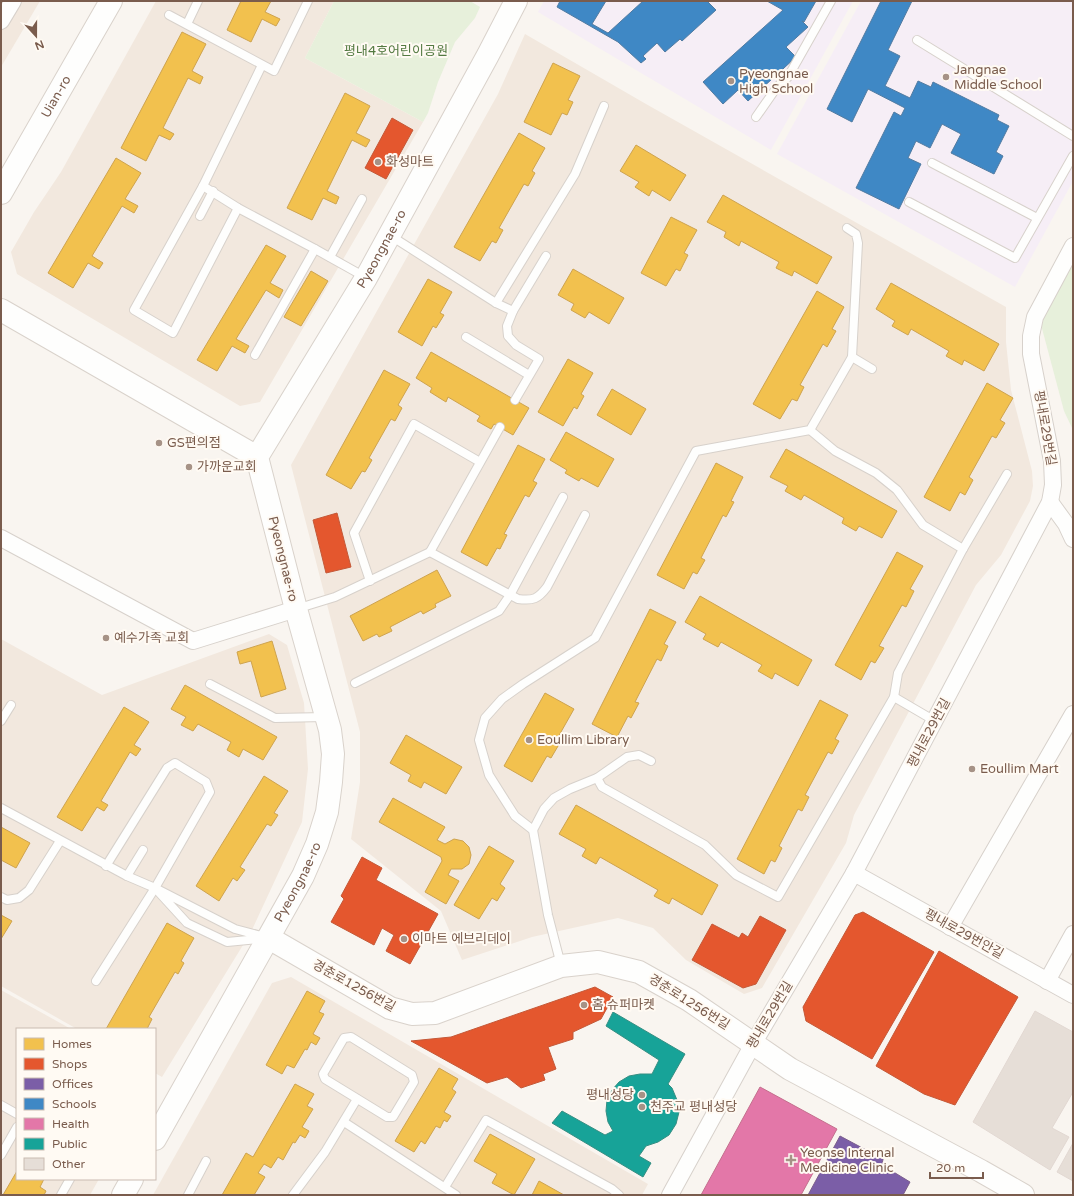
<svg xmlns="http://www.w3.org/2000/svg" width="1074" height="1196" font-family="'Varela Round','Noto Sans KR',sans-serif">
<rect width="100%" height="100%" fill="#f9f5f0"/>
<!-- residential -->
<g fill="#f2e8de">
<polygon points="1,1 40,1 1,67"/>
<polygon points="156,1 334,1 305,58 423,122 260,402 240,406 17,274 11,252 34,212 61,172"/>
<polygon points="525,34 646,104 1006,307 1006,342 1011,390 1032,471 1033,486 1030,501 1001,555 976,585 854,815 846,843 762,988 744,994 686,960 653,928 618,918 532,937 462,960 441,911 351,839 360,782 360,732 291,465 498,94"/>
<polygon points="269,634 287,645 304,703 308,769 302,822 251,932 162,1077 155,1073 155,1029 77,1029 1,986 1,639 102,695"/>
<polygon points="291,977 648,1184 642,1195 153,1195 272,983"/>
<polygon points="1,990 71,1029 17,1029 17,1179 99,1179 90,1195 1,1195"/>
</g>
<!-- education -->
<g fill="#f6eef6">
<polygon points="544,1 853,1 771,150 538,12"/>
<polygon points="861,1 1073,1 1073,181 1015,287 777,154"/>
</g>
<!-- green -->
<g fill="#e7f0db">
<polygon points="334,1 470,1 480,7 475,18 455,42 438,82 428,113 423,122 305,58"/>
<polygon points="1073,256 1073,430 1064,411 1040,321"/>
</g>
<!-- homes -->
<g fill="#f2c14e" stroke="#cea34e">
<polygon points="241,1 271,1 265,12 280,19 276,26 262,19 251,42 227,30"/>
<polygon points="182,32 206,44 192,71 203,77 200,84 188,78 163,128 174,134 170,140 159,135 146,161 121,148"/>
<polygon points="553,63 580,76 568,100 573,102 567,115 562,113 551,135 524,122"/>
<polygon points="345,93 370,106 356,133 370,140 366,147 352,140 327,191 339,197 336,204 323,198 312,220 287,208"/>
<polygon points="519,133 545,148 532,171 535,173 528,186 524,184 499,228 503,230 496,243 492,241 480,261 454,247"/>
<polygon points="636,145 686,175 670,201 652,190 649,196 635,187 639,182 620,171"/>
<polygon points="116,158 141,173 125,199 138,206 134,213 122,206 92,256 103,263 99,269 88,263 73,288 48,273"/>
<polygon points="723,195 832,257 817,284 794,271 792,276 776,268 779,262 741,241 739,246 724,237 726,232 707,222"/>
<polygon points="671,217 697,230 684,253 688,255 680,271 676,269 666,286 641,273"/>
<polygon points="266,245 286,256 270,283 283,290 279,298 266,290 236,339 249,346 245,353 232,346 217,371 197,360"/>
<polygon points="573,269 624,298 609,324 589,312 585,318 571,310 574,304 558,295"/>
<polygon points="311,271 328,281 301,326 284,317"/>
<polygon points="428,279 452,292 440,313 444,315 436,328 433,326 422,346 398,332"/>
<polygon points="891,283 999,344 984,371 964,360 962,365 946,356 949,351 911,329 908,335 892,326 895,321 876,309"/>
<polygon points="817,291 844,307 832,329 836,331 827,347 823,344 800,385 804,387 797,401 792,399 780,419 753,404"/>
<polygon points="431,352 529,408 513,435 494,424 491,429 477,421 480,416 448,397 446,402 430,392 432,388 416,378"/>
<polygon points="568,359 593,373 581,394 584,396 577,409 574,407 563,426 538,412"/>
<polygon points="384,370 410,384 398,405 402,408 395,421 391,419 369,458 372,460 365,472 362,471 351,489 326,475"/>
<polygon points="987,383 1013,398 1000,420 1005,423 996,438 992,436 969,477 973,480 965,495 960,492 950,511 924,497"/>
<polygon points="612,389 646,409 631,435 597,415"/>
<polygon points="566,432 614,459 598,487 581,478 579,481 565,473 567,470 550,460"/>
<polygon points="518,445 545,459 533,481 537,483 529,497 525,495 504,534 507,535 500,549 497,548 487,566 461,552"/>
<polygon points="786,449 897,511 882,538 859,526 856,531 842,523 844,518 804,495 801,500 785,491 788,486 770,477"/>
<polygon points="716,463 743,477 731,501 734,502 726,517 723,515 701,558 705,560 697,574 693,572 684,589 657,575"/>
<polygon points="897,552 923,566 910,589 914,591 906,607 902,605 879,646 884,648 875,663 871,661 861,680 835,665"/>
<polygon points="437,570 451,596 435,604 436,607 423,614 421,611 390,627 392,631 379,637 377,634 363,641 350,616"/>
<polygon points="700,596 812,660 798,686 775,673 772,679 758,671 762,665 721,642 718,647 703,639 706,634 685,622"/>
<polygon points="650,609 676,622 664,644 668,646 661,661 657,659 635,702 639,703 631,718 628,716 617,737 592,724"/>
<polygon points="272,641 286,689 261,697 251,661 240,664 237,652"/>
<polygon points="185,685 277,737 263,760 243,749 239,757 227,750 231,742 198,724 193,731 181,725 186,717 171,709"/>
<polygon points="545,693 574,709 557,739 561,741 551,758 547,756 532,782 504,766"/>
<polygon points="820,700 848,715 835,739 839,741 832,754 828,752 805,795 809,797 802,811 798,809 779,846 782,848 775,862 771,860 764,874 737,859"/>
<polygon points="124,707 149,722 134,745 141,749 136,756 130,752 101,801 108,805 104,811 97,807 82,831 57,817"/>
<polygon points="406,735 462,767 446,794 424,782 421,788 408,781 411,775 390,763"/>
<polygon points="264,776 288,791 274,813 278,815 271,826 267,824 240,867 245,870 237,881 233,878 219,901 196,886"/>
<polygon points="393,798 445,827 437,840 445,844 454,839 463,841 469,847 471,855 469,864 462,869 451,869 448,875 459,881 446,904 425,892 442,861 441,857 379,822"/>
<polygon points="576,805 718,885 702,915 672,898 669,904 654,896 658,890 600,857 596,864 582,856 586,849 559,834"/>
<polygon points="1,827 30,843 16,868 1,860"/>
<polygon points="489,846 514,861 500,884 505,888 497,901 492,898 479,919 454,905"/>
<polygon points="1,915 12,921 1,939"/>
<polygon points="167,923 194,938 181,961 184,963 178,974 175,972 149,1017 152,1019 147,1029 106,1029"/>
<polygon points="307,991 325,1001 319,1012 324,1014 313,1034 320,1038 316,1045 311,1042 307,1050 305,1049 294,1068 287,1065 282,1074 266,1065"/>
<polygon points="439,1068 458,1079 452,1089 456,1092 444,1112 451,1116 447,1122 444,1120 440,1128 436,1126 425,1144 421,1141 414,1152 395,1141"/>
<polygon points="295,1084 314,1094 307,1106 313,1109 302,1127 309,1131 305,1138 300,1135 295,1143 293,1142 283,1160 278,1157 271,1168 264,1164 258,1173 265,1177 254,1195 222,1195 246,1153 253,1157"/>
<polygon points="490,1134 535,1159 514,1195 492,1183 497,1174 474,1161"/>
<polygon points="17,1171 17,1179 44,1179 40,1187 46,1191 44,1195 3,1195"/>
<polygon points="539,1181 564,1195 532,1195"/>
</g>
<!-- shops -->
<g fill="#e4572e" stroke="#c45837">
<polygon points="392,118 413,130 386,179 365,168"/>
<polygon points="337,513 351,567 326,573 313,520"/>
<polygon points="362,857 382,868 376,880 438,914 410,964 386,951 394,935 382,928 374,945 331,922 344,899 341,896"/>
<polygon points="863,912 934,952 872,1059 806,1021 803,1007 855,915"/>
<polygon points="760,916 786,930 756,984 743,988 692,960 712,924 739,938 742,933 748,937"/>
<polygon points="939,951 1018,997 955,1105 924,1094 876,1066"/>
<polygon points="595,987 613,997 601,1019 573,1032 573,1039 548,1047 556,1069 543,1074 545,1080 521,1088 507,1077 487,1083 411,1041 451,1037"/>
</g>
<!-- offices -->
<polygon fill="#7b5ea7" stroke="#7b5d8c" points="840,1136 883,1159 882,1165 910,1182 903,1195 808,1195"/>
<!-- schools -->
<g fill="#3f88c5" stroke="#517ba1">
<polygon points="560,1 606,1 592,24 608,33 643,1 707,1 716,10 682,41 680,39 665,52 657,43 643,56 646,59 641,63 618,42 557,7"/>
<polygon points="767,1 816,1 804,22 802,21 808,27 786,47 796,57 748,101 738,90 723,104 703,82 783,10"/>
<polygon points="881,1 912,1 888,50 900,56 885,86 910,98 918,81 931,87 933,82 999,115 997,120 1009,126 996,152 1003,156 994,174 951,153 961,134 942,124 930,148 916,141 908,158 921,164 899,209 856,188 894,112 901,116 905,108 868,89 852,122 827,109"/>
</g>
<!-- health -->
<polygon fill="#e377a8" stroke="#c46f8d" points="760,1087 837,1129 801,1195 701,1195"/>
<!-- public -->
<polygon fill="#17a398" stroke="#358e82" points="613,1012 685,1054 668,1084 672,1088 677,1100 679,1112 676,1124 669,1135 658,1142 646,1146 639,1156 651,1163 643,1177 552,1123 562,1111 605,1135 613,1131 608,1122 606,1111 607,1100 612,1090 619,1082 629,1076 640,1074 652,1074 659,1060 606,1026"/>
<!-- building -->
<g fill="#e6ded7" stroke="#e2d8d2">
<polygon points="1035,1011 1073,1032 1073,1092 1052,1128 1069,1137 1050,1170 973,1122"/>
<polygon points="1073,1143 1073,1181 1057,1172"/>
</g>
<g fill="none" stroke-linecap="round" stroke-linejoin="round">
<defs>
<g id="lane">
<polyline points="169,15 274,71 308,1"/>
<polyline points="187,24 198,1"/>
<polyline points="917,40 1073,136"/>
<polyline points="756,117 777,87 788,77 831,1"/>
<polyline points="932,163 1037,218"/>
<polyline points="203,186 238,208 315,249 365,277"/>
<polyline points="909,202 1015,258 1073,156"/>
<polyline points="238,208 173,333 134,310 203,186 262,65"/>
<polyline points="200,216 213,191"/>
<polyline points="391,236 496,303 513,311"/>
<polyline points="330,257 362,199"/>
<polyline points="496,303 575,174 604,106"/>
<polyline points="466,337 529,375"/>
<polyline points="255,355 315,249"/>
<polyline points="852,357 872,369"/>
<polyline points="515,400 539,359 516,345 508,336 507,326 513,311 546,256"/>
<polyline points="810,430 835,451 876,473 897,490 923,525 963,549"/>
<path d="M430,552L518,599C533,601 538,599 547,587L585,515"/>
<polyline points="370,581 354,533 414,424 480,462"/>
<polyline points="296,609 335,597 430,552 500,427"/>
<polyline points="355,683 499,611 510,595 563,497"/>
<polyline points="210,684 275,718 325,717"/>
<polyline points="894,697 935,721"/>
<polyline points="1,721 11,705"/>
<polyline points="597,778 602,787 705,845 736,875 778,897 894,697 898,673 963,549 1007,474"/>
<polyline points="1,808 127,876 155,888"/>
<polyline points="533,830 544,809 554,798 570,789 597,778 627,757 639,755 651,761"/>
<polyline points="127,876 143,850"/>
<polygon points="155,888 235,929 269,938 227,942 187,923"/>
<polyline points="1,897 7,900 19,898 29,890 60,841"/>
<polyline points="561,965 548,915 533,830 515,816 489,775 479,740 485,718 502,699 523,684 595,638 696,451 810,430 852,357 858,243 856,234 847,228"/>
<polyline points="96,981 155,888 210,792 206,782 175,763 167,768 106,866"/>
<polygon points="351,1037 412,1075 414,1082 393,1117 387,1117 325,1079 323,1074 344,1038"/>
<polyline points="1,1105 17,1114"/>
<polyline points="344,1122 456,1195"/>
<polyline points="1,1155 17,1127"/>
<polyline points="445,1187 486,1120 612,1189 619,1195"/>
<polyline points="61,1195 70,1179"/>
<polyline points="188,1195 206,1161"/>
<polyline points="293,1195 325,1152 357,1099"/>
</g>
<g id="street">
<polyline points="1,21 13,1"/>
<polyline points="1050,502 1066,524 1073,539"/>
<polyline points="1,538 193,641 296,609"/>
<polyline points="854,873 1073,995"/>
<polyline points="950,927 1073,714"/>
<polyline points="1047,981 1073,934"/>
<polyline points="670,1195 753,1044 854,873 1050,502 1053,485 1052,461 1031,354 1031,336 1035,317 1073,246"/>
</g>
<g id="secondary">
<path id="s1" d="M1,193L111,1"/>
<polyline points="1,310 257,457"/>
<polyline points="269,938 390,1008 412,1014 435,1013 561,966 598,962 639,972 689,1000 790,1069 981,1171 1023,1195"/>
<path id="s2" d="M155,1139L303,876L317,844L327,812L331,782L333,754L330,730L296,609L257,457L366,278L488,55L516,1"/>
<polyline points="123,1195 132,1179"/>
</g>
</defs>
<!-- lane casing -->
<use href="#lane" stroke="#d7d1cb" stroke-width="10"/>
<!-- street casing -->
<use href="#street" stroke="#d7d1cb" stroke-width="18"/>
<!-- secondary casing -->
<use href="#secondary" stroke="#d9d2cb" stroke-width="24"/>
<!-- lane -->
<use href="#lane" stroke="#fefefd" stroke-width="8"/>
<!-- street -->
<use href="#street" stroke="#fefefd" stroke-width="16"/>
<!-- secondary -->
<use href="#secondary" stroke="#fefefd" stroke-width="22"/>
</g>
<!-- markers -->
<g fill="#a69286" stroke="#fffaf3" stroke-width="1.5">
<circle cx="946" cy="77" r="4"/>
<circle cx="731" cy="81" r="4"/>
<circle cx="378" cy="162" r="4"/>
<circle cx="159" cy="443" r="4"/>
<circle cx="189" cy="467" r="4"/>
<circle cx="106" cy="638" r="4"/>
<circle cx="529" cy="740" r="4"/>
<circle cx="972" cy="769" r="4"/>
<circle cx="404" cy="939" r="4"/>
<circle cx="584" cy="1005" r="4"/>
<circle cx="642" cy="1095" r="4"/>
<circle cx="642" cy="1107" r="4"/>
<path d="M789 1154h4v4h4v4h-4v4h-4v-4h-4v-4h4z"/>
</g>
<g text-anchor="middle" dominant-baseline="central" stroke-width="4" stroke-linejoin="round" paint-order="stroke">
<!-- park labels -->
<g font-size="13" fill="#537a41" stroke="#fffaf3">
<text x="396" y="51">평내4호어린이공원</text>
</g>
<!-- poi labels -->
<g font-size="13" fill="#7a5c4d" stroke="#fffaf3" text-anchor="start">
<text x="954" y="70">Jangnae<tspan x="954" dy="15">Middle School</tspan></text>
<text x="739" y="74">Pyeongnae<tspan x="739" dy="15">High School</tspan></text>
<text x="386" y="162">화성마트</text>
<text x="167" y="443">GS편의점</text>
<text x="197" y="467">가까운교회</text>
<text x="114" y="638">예수가족 교회</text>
<text x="537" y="740">Eoullim Library</text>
<text x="980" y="769">Eoullim Mart</text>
<text x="412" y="939">이마트 에브리데이</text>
<text x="592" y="1005">홈 슈퍼마켓</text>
<text x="634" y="1095" text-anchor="end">평내성당</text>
<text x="650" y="1107">천주교 평내성당</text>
<text x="800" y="1153">Yeonse Internal<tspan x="800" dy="15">Medicine Clinic</tspan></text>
</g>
<!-- street labels -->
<g font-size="13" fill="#7a5c4d" stroke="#fffaf3">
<text stroke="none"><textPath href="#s1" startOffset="111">Uian-ro</textPath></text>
<text stroke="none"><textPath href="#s2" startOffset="978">Pyeongnae-ro</textPath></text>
<text transform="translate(1045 428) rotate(80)">평내로29번길</text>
<text transform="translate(283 559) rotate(76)">Pyeongnae-ro</text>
<text transform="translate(929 733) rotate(-62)">평내로29번길</text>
<text stroke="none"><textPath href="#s2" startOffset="294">Pyeongnae-ro</textPath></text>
<text transform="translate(964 934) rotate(29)">평내로29번안길</text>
<text transform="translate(354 986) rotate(29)">경춘로1256번길</text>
<text transform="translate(689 1002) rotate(32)">경춘로1256번길</text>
<text transform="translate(770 1015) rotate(-59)">평내로29번길</text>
</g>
</g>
<!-- border -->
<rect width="1074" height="1196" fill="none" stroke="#7a5c4d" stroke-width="4"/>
<!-- legend -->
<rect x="16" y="1028" width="140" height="152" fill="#fffaf3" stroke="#cabbb1"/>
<rect x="24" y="1038" width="20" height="12" fill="#f2c14e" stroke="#cabbb1"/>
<text x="52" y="1048" font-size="12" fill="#7a5c4d">Homes</text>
<rect x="24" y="1058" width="20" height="12" fill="#e4572e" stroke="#cabbb1"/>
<text x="52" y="1068" font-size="12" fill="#7a5c4d">Shops</text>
<rect x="24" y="1078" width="20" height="12" fill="#7b5ea7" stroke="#cabbb1"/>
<text x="52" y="1088" font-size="12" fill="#7a5c4d">Offices</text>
<rect x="24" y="1098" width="20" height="12" fill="#3f88c5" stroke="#cabbb1"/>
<text x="52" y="1108" font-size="12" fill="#7a5c4d">Schools</text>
<rect x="24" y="1118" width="20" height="12" fill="#e377a8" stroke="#cabbb1"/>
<text x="52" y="1128" font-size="12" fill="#7a5c4d">Health</text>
<rect x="24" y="1138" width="20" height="12" fill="#17a398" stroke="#cabbb1"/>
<text x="52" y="1148" font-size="12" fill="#7a5c4d">Public</text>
<rect x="24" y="1158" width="20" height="12" fill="#e6ded7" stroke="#cabbb1"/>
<text x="52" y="1168" font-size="12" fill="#7a5c4d">Other</text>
<!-- north arrow -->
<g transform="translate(36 36) rotate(159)" stroke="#fffaf3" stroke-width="3" paint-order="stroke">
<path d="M0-3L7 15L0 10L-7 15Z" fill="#7a5c4d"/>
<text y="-6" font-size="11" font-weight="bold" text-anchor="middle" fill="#7a5c4d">N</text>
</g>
<!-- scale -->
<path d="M930 1172v6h53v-6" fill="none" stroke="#7a5c4d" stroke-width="2"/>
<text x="936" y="1172" font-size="12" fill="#7a5c4d" stroke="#fffaf3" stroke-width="3" paint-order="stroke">20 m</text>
</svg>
